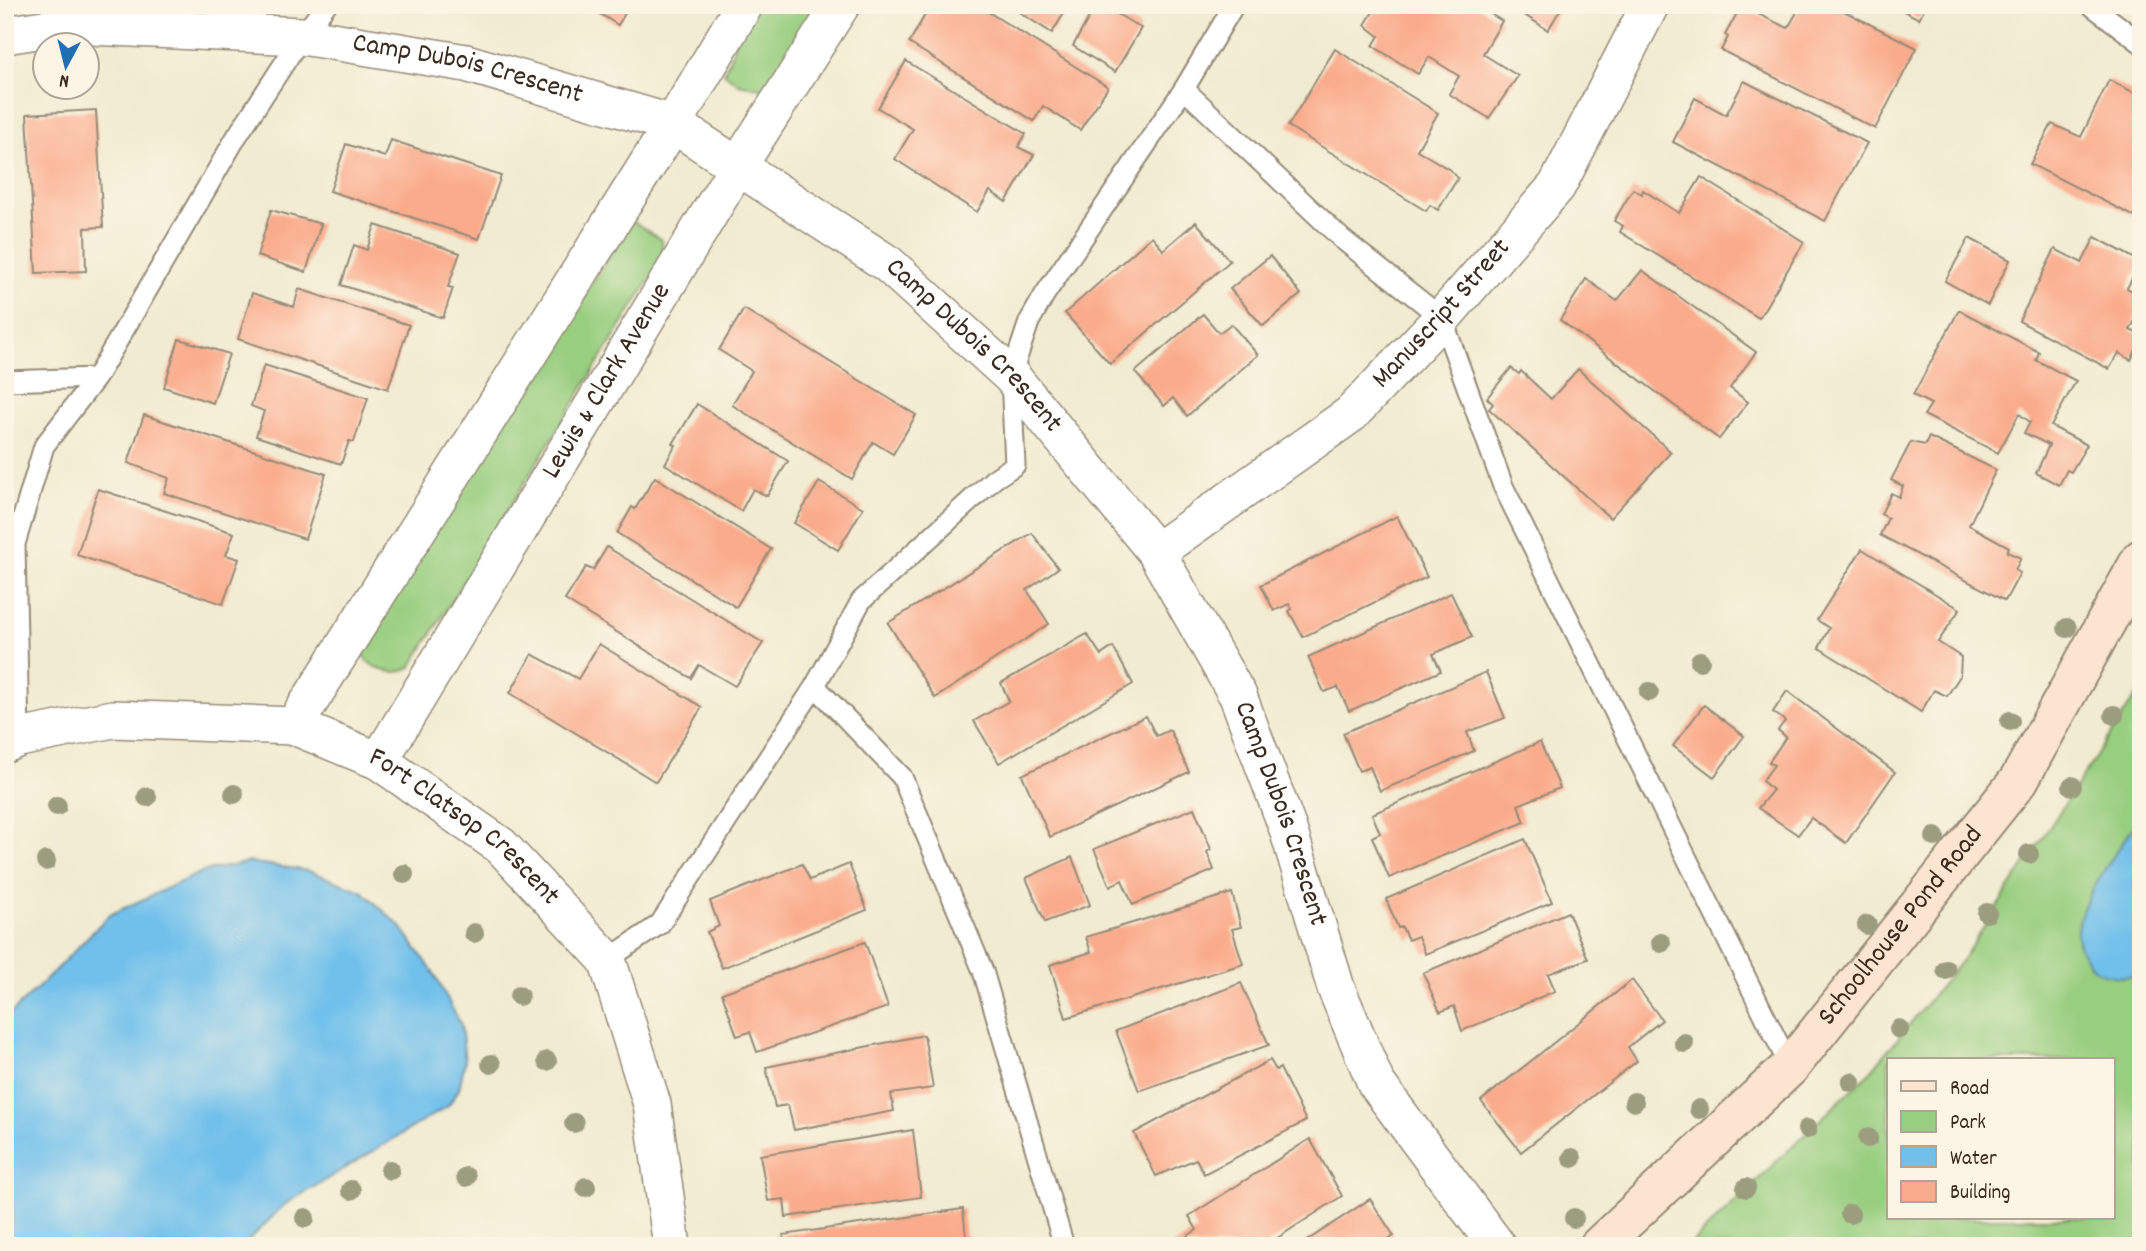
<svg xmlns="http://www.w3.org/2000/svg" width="2146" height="1251" font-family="Dekko,sans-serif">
<rect width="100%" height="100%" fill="#fcf5e5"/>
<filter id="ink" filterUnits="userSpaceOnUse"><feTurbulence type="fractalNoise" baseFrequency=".0143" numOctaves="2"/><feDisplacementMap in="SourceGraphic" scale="14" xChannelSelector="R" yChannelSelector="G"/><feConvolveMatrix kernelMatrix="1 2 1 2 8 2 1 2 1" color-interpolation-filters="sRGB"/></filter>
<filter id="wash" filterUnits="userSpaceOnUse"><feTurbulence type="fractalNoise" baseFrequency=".00686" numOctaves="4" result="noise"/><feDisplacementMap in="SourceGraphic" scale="28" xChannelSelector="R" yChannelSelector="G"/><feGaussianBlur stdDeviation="1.57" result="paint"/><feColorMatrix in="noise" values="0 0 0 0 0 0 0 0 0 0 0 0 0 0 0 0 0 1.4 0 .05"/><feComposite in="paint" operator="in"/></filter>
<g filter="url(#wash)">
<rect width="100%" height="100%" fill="#f1ebd1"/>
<!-- green -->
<g fill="#98ce7f" stroke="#6a7c4e" stroke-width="2" fill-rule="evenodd">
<polygon points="750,5 819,5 769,87 759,88 739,84 724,73"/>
<path d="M632,221L662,240L663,258L411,667C391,679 366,668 359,646Z"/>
<path d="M2141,688V1246H1689L1872,1070L1963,959ZM1889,1060H2113V1218H1889Z"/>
</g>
<!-- water -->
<g fill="#70c0eb" stroke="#567584" stroke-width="2">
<path d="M2141,816V975C2124,978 2102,979 2090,964C2083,955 2078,947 2077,935C2074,907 2124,842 2141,816Z"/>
<polygon points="249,862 309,871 362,891 401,927 433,972 461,1025 465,1061 459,1089 448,1106 284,1205 243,1246 5,1246 5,1019 45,981 109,915 202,872"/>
</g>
<g id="blocks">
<!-- building -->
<g fill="#faab8b">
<polygon points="586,5 630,5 618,25"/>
<polygon points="941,5 977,5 1108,87 1080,130 1043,106 1034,121 909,43 929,8 937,13"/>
<polygon points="1008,5 1069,5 1052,33"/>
<polygon points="1096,5 1102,5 1141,28 1115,72 1073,46"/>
<polygon points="1377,5 1476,5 1502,21 1483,54 1518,76 1489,118 1449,94 1459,76 1429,57 1418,74 1373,46 1379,36 1365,25"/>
<polygon points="1509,5 1563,5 1548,30"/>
<polygon points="1801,5 1832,5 1917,48 1875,129 1721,50 1728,37 1725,35 1741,6 1788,28"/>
<polygon points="1892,5 1926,5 1919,19"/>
<polygon points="1335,49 1438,113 1417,150 1450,170 1458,178 1438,210 1430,205 1426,211 1288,126"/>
<polygon points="906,61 1026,134 1018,147 1034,155 1006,202 990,191 977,212 895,159 913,129 878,108"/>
<polygon points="2109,80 2141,96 2141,220 2030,164 2052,124 2081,137"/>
<polygon points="1744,81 1867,143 1825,221 1673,142 1695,98 1726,115"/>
<polygon points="96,110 103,227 85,228 86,271 36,273 27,114"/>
<polygon points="391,140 501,176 479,239 330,191 346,144 385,157"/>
<polygon points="1701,177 1804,242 1759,318 1620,232 1623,226 1614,221 1633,189 1642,194 1643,190 1679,213"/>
<polygon points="271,210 321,224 306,272 257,256"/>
<polygon points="1196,222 1230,261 1110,364 1065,313 1152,236 1163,250"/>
<polygon points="375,225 460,253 448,287 453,288 443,318 341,285 354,245 367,250"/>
<polygon points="2095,237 2141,262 2127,288 2141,296 2141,308 2130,330 2141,335 2141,340 2131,360 2119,353 2109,369 2019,321 2055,249 2082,263"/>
<polygon points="1969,238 2010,260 1988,305 1945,281"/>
<polygon points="1270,256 1301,294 1263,326 1230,289"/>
<polygon points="1642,270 1756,352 1730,388 1748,402 1719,439 1560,320 1586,279 1617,301"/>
<polygon points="299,289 409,325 388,389 238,339 252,293 294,307"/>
<polygon points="744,309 916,415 893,454 873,442 852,479 732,405 752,371 719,350"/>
<polygon points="1959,310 2039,352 2036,360 2076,381 2051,426 2087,445 2071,472 2067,470 2059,485 2036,473 2049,445 2024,433 2030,422 2019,414 1998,453 1924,415 1931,404 1913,395"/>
<polygon points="1203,314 1219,333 1231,324 1258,355 1187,416 1173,398 1164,406 1135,372"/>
<polygon points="179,339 229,354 213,403 164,387"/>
<polygon points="264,365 368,398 354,442 349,441 341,464 256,436 264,411 251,406"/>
<polygon points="1511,368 1519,374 1521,371 1551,399 1578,369 1671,452 1610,518 1489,409 1493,404 1487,398"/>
<polygon points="697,404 788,461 767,496 753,489 741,511 665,464 676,445 673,444"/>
<polygon points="144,415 326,474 305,539 164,493 169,478 128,463"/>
<polygon points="1929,437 1996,470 1969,525 2009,547 2007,552 2021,558 2015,570 2020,573 2005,601 1880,535 1888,518 1881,514 1891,493 1899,497 1903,486 1891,480 1911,442 1925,445"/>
<polygon points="655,477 771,549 736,607 617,533 632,507 635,509"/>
<polygon points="819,482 863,508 838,550 794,523"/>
<polygon points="98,489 234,533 226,555 239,559 223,604 77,555"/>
<polygon points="1397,516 1427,577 1303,637 1289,611 1292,609 1289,604 1274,611 1261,585"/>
<polygon points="1032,533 1058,568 1027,590 1049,624 935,698 888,623"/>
<polygon points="607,547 763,643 735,686 699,665 691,678 565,600 586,567 593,570"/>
<polygon points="1862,549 1960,609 1938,642 1961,657 1960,676 1947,696 1934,690 1921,712 1819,648 1829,628 1817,620"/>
<polygon points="1451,593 1472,637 1433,654 1441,671 1349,711 1338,687 1324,692 1308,657"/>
<polygon points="1087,634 1101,655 1113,647 1133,684 999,763 974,721 1009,701 1001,683"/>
<polygon points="599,644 702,707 656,782 510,693 532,654 578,679"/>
<polygon points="1486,672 1505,718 1467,732 1474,751 1380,791 1370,767 1359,771 1343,733"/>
<polygon points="1787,691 1895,772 1846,843 1811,818 1798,835 1758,808 1773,790 1762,781 1774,765 1769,762 1786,737 1778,730 1785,721 1773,712"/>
<polygon points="1704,705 1744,736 1714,777 1673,746"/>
<polygon points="1146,716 1156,736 1170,730 1189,772 1050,837 1022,775"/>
<polygon points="1540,742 1560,788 1518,805 1525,822 1389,878 1372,837 1380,833 1372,814"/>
<polygon points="1194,808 1211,849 1207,852 1214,870 1133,905 1122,880 1110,886 1094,849"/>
<polygon points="1525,839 1552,902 1425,954 1418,936 1408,940 1402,927 1398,928 1386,899"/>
<polygon points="1072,857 1090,905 1045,922 1026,878"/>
<polygon points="802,864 810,880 849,864 867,910 722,968 707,932 719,926 710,901"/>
<polygon points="1232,893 1241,927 1232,929 1243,964 1066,1018 1050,965 1091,952 1086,937"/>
<polygon points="1568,912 1588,959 1548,974 1555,991 1462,1031 1454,1006 1440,1012 1423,973"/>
<polygon points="865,942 888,1007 757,1052 750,1032 737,1036 722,993"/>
<polygon points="1632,980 1662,1020 1628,1047 1637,1061 1521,1152 1481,1101"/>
<polygon points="1241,983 1269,1045 1139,1091 1116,1031"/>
<polygon points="924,1035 933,1088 891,1094 894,1111 794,1130 788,1105 775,1107 766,1067"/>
<polygon points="1270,1060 1276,1070 1280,1068 1306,1121 1204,1174 1196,1159 1156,1176 1134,1133"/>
<polygon points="913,1130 921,1197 786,1217 784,1199 768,1201 760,1155"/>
<polygon points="1310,1139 1342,1196 1265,1246 1172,1246 1197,1230 1189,1216"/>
<polygon points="1370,1199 1394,1236 1390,1238 1394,1246 1299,1246"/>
<polygon points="963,1209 967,1246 785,1246 783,1235"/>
</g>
</g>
</g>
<g filter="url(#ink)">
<use href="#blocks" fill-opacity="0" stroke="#968a78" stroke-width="2"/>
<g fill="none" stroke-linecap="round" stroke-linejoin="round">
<defs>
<g id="lane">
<polyline points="2091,5 2141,43"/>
<polyline points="1184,89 1342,239 1442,318 1503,486 1790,1067"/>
<polyline points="5,381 96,378"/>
<polyline points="815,686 902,777 983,971 1064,1246"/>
<polyline points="19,738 15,544 44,446 96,378 237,136 302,36 326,5"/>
<polyline points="607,960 660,924 815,686 861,601 994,479 1015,465 1011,376 1029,322 1045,294 1184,89 1234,5"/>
</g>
<g id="street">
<path id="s1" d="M5,35L69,25L302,36L466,63L673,124L888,264L1011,376L1156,552L1238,696L1288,829L1336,988L1376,1083L1497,1246"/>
<path id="s2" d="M1156,552L1351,414L1442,318L1557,186L1650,5"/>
<polyline points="294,726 673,124 744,5"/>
<path id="s3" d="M5,744L19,738L113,719L294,726L379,761L501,846L607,960L652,1104L672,1246"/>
<path id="s4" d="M379,761L738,166L841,5"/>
</g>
<g id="secondary">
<path id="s5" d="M1599,1246L1790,1067L2019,780L2141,559"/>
</g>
</defs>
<!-- lane casing -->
<use href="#lane" stroke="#968a78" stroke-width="23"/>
<!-- street casing -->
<use href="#street" stroke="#968a78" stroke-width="40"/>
<!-- secondary casing -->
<use href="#secondary" stroke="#968a78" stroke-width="42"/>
<!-- lane -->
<use href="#lane" stroke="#fff" stroke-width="19"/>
<!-- street -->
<use href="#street" stroke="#fff" stroke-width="37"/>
<!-- secondary -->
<use href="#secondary" stroke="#fce5d0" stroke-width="38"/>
</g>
<!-- trees -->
<g fill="#9c9c7e">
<circle cx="2067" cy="628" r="10"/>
<circle cx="1700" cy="661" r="10"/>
<circle cx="1649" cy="692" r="10"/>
<circle cx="2114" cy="715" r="10"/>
<circle cx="2010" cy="721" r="10"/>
<circle cx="2072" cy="786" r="10"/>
<circle cx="234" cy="794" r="10"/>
<circle cx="147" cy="797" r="10"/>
<circle cx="57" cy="806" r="10"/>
<circle cx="1935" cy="837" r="10"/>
<circle cx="2029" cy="854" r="10"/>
<circle cx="46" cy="861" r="10"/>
<circle cx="404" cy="874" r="10"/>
<circle cx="1987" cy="913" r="10"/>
<circle cx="1867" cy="925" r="10"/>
<circle cx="474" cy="933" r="10"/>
<circle cx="1661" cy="943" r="10"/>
<circle cx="1946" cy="970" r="10"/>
<circle cx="519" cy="996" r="10"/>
<circle cx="1899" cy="1029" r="10"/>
<circle cx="1684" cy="1043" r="10"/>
<circle cx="547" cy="1061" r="10"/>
<circle cx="491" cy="1064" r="10"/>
<circle cx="1851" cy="1082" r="10"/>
<circle cx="1634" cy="1102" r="10"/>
<circle cx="1699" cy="1109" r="10"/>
<circle cx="574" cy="1123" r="10"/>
<circle cx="1807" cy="1129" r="10"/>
<circle cx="1868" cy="1138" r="10"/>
<circle cx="1572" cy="1158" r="10"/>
<circle cx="390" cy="1170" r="10"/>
<circle cx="466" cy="1177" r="10"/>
<circle cx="586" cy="1187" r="10"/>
<circle cx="1746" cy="1188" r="10"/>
<circle cx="351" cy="1190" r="10"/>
<circle cx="1850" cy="1214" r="10"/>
<circle cx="305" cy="1218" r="10"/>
<circle cx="1574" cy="1218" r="10"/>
</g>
</g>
<g text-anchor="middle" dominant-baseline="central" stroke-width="7" stroke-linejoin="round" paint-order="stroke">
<!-- street labels -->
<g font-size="28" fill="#3b2a1e" stroke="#fcf5e5">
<text stroke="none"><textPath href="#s1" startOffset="467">Camp Dubois Crescent</textPath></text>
<text stroke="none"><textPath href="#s2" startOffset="374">Manuscript Street</textPath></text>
<text stroke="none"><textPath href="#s1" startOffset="1055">Camp Dubois Crescent</textPath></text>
<text stroke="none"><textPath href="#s4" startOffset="443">Lewis &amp; Clark Avenue</textPath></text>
<text stroke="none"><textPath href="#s1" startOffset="1622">Camp Dubois Crescent</textPath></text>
<text stroke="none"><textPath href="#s3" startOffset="492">Fort Clatsop Crescent</textPath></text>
<text stroke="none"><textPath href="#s5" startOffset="441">Schoolhouse Pond Road</textPath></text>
</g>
</g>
<!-- margin -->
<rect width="2146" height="1251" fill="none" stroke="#fcf5e5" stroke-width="28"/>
<!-- legend -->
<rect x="1887" y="1058" width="228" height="161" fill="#fcf5e5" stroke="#afa495" stroke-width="2"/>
<rect x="1901" y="1081" width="35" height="10" fill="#fce5d0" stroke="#afa495" stroke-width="2"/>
<text x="1950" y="1094" font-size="21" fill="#3b2a1e">Road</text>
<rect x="1901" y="1111" width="35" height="21" fill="#98ce7f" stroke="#afa495" stroke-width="2"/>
<text x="1950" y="1128" font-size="21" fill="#3b2a1e">Park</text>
<rect x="1901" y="1146" width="35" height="21" fill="#70c0eb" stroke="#afa495" stroke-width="2"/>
<text x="1950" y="1164" font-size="21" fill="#3b2a1e">Water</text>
<rect x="1901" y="1181" width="35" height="21" fill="#faab8b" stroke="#afa495" stroke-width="2"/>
<text x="1950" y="1198" font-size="21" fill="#3b2a1e">Building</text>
<!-- north arrow -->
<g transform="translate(66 66) rotate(187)"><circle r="33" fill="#fcf5e5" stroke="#afa495" stroke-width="2"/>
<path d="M0-5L12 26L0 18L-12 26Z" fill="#1f6fb2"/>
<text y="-10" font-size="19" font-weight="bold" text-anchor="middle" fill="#3b2a1e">N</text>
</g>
</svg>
